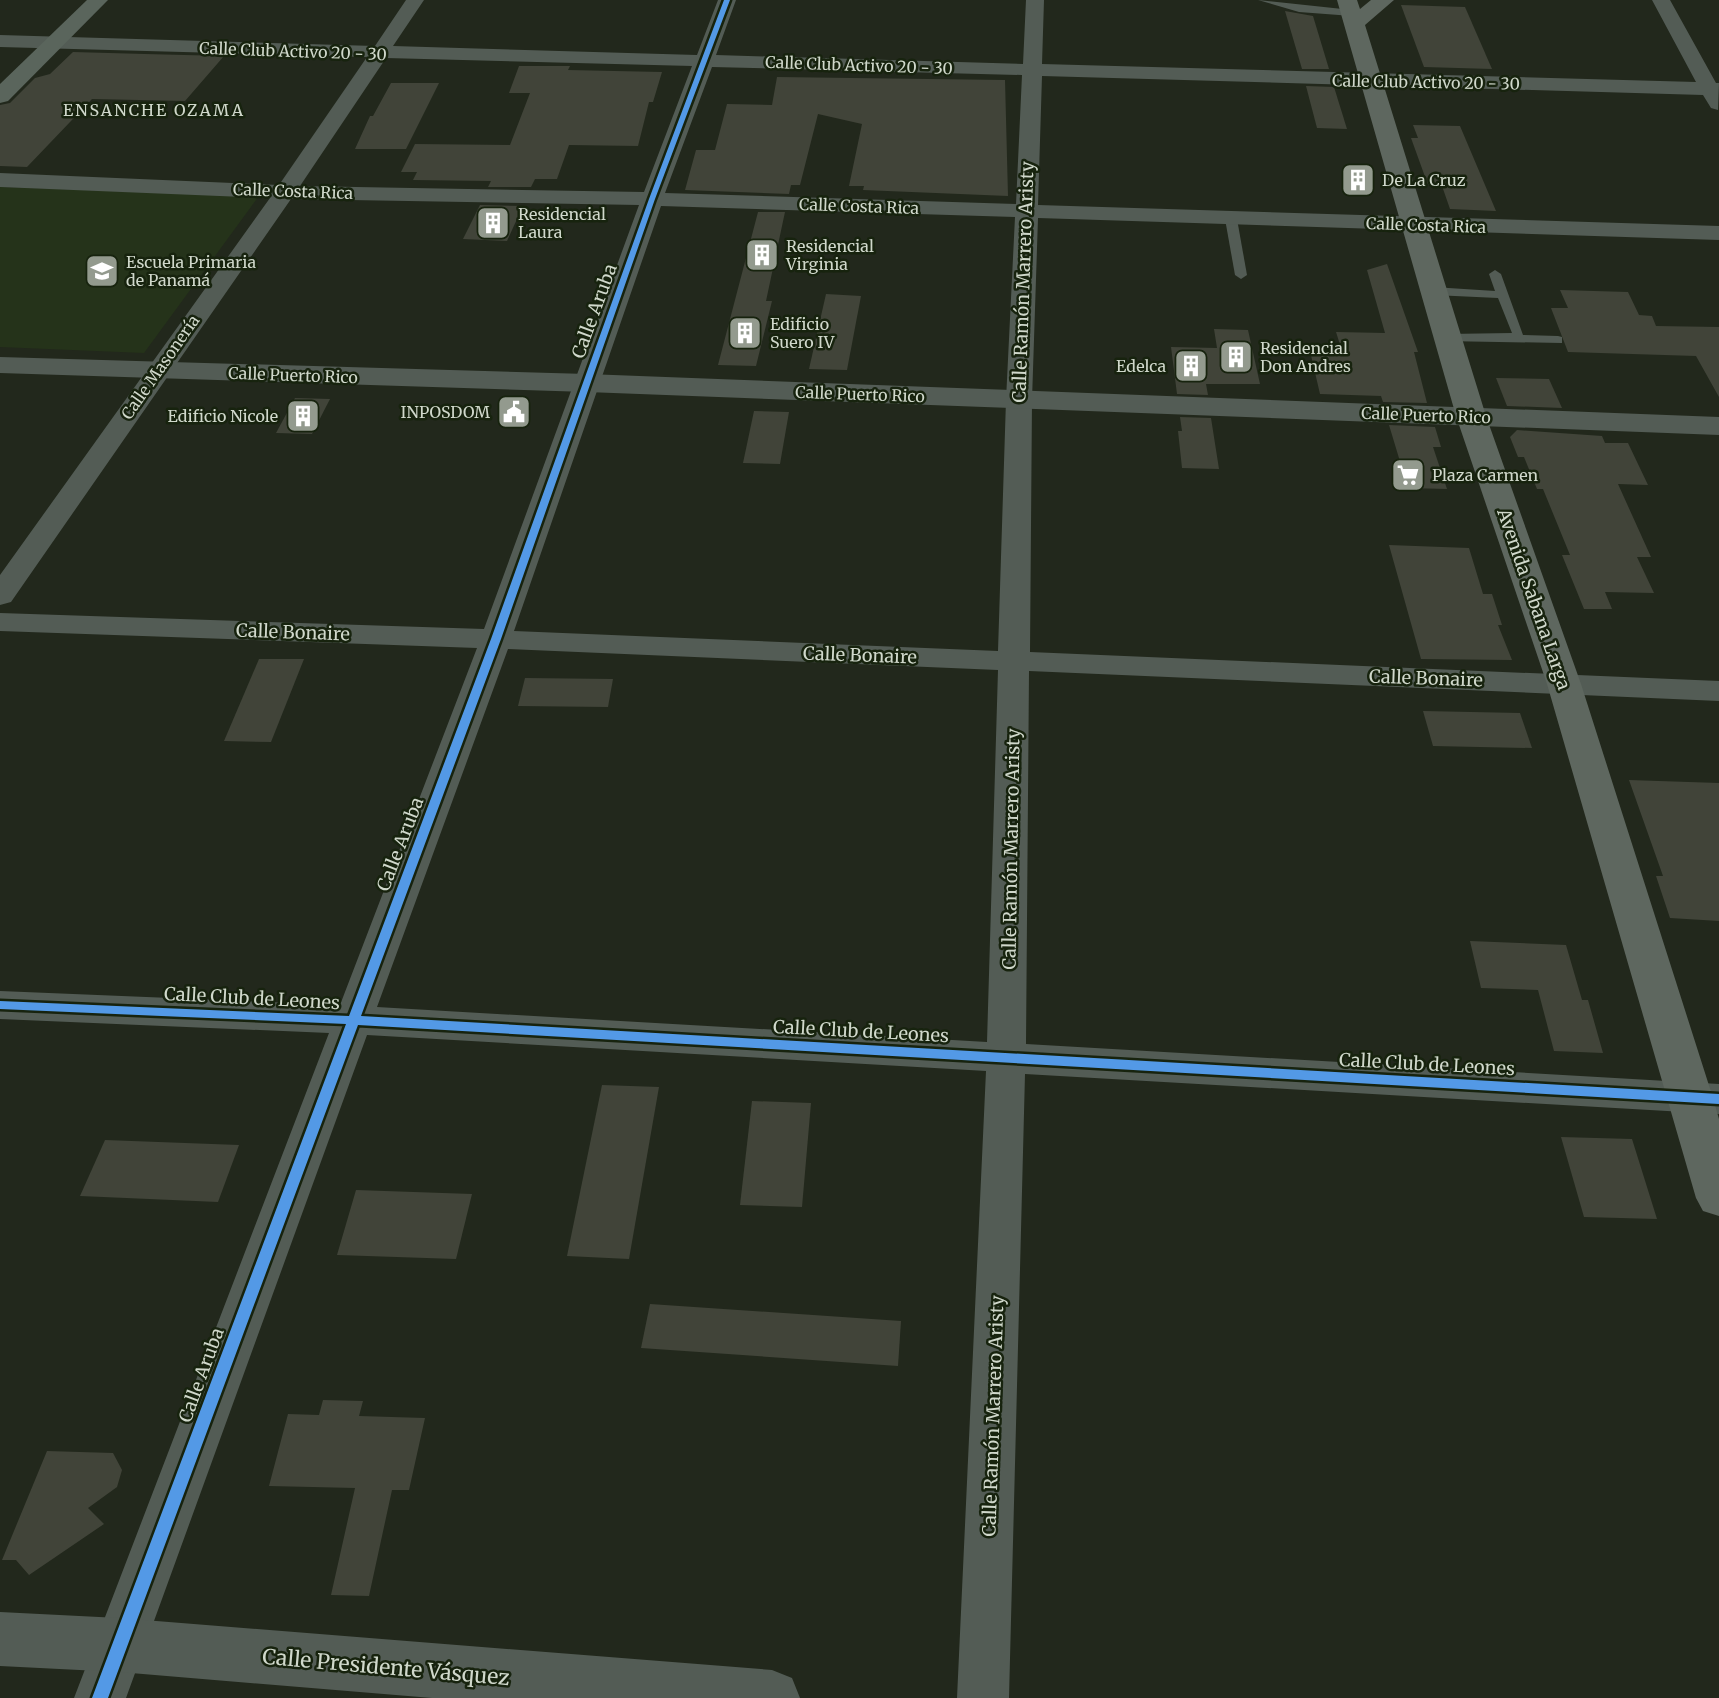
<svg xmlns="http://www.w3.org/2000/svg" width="1719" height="1698" font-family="Merriweather,serif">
<rect width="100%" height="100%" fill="#22281c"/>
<!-- built -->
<polygon fill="#25331a" points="0,187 259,196 144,353 0,347"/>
<!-- building -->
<g fill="#414439">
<polygon points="1401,5 1465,7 1492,69 1424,67"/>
<polygon points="1285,11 1313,16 1329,69 1302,69"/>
<polygon points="73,52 145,54 224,56 185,101 92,99 27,167 0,166 0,105 10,103 35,78 50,74"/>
<polygon points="519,66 570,66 568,70 662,72 653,102 649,102 638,146 569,145 557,179 535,179 531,187 488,187 491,181 413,180 417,172 401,172 415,144 510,145 530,93 509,93"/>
<polygon points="777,77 1005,80 1008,196 863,190 864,186 849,186 862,124 818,114 800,185 791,185 789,194 685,190 696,150 715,150 727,104 772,105"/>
<polygon points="391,83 439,83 406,149 355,149 370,116 373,116"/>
<polygon points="1306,86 1334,87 1347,129 1317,128"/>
<polygon points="1413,125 1460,126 1496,211 1450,209 1442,186 1428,185 1411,138 1418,138"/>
<polygon points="480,205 523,206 507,241 463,239"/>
<polygon points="758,212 785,212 766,301 772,301 756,366 718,365"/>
<polygon points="1387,264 1418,352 1414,352 1427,403 1383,402 1381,396 1320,394 1310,351 1342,351 1336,332 1385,333 1367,270"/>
<polygon points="1560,290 1628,292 1639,315 1652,316 1656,326 1719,327 1719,397 1696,356 1568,352 1551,308 1568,308"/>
<polygon points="826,294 861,296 847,370 809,369"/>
<polygon points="1214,329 1248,330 1260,384 1206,384 1208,395 1177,394 1171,347 1217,348"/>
<polygon points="1496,378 1549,379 1562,408 1507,406"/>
<polygon points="295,398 330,399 312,434 276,433"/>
<polygon points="754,411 789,412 780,464 743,463"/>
<polygon points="1180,417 1211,418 1219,469 1182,468 1178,431 1182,431"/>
<polygon points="1389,425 1435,427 1441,447 1433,447 1447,489 1408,488"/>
<polygon points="1517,430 1602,436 1605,443 1628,443 1648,485 1618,484 1651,557 1637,557 1654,593 1605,592 1612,609 1584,609 1562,555 1570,555 1543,489 1537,489 1524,457 1518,457 1510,437"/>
<polygon points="1389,545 1469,548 1483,594 1492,594 1502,625 1498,625 1512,660 1421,659"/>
<polygon points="259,659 304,659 271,742 224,741"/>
<polygon points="525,678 613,679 608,707 518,706"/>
<polygon points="1423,711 1520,713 1532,748 1433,746"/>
<polygon points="1629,780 1719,783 1719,921 1670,918 1656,876 1663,876"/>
<polygon points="1470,941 1566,945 1582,1000 1588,1000 1603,1053 1554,1051 1538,990 1481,988"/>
<polygon points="602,1085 659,1087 629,1259 567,1256"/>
<polygon points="752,1101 811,1103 802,1207 740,1205"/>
<polygon points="1561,1137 1632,1139 1657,1219 1584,1217"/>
<polygon points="105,1140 239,1145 218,1202 80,1196"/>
<polygon points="356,1190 472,1194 456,1259 337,1255"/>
<polygon points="650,1304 901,1321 898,1366 641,1348"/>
<polygon points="323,1400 363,1401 359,1416 425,1418 409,1490 392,1490 369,1596 331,1595 355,1488 269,1486 288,1414 319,1415"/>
<polygon points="47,1451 113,1453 122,1470 117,1487 88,1508 104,1524 29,1575 16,1560 2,1560"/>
</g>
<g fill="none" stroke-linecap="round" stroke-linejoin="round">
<!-- service -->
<g fill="#535c55" fill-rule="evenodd">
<polygon points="1258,0 1352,10 1357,13 1352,16 1299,12"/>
<polygon points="1231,216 1237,219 1247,275 1241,279 1235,275 1225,219"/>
<polygon points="1495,270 1501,274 1523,335 1558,336 1562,337 1562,343 1443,341 1441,338 1447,334 1512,333 1498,298 1433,295 1427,291 1433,287 1495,291 1489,274"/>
</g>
<!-- minor -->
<path fill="#535c55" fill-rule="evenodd" d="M406,0H424L393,46L697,55L718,0H736L716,55L1023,64L1026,0H1044L1042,64L1696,82L1652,0H1670L1716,83H1719L1718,110L1711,108L1703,95L1042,76L1038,205L1719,226V240L1038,218L1032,400L1030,652L1719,681V701L1029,671L1026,1044L1719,1084V1114L1025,1074L1009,1698H957L986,1071L367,1035L126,1698H74L329,1033L0,1019V991L340,1005L477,648L0,631V613L484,629L639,205L291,199L11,602L0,605V575L270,198L0,187V173L279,185L367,57L0,47V35L375,46ZM386,58L692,66L644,192L300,186ZM712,67L1022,75L1016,204L665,193ZM661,206L1015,217L1006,400L998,651L514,631ZM508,649L998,670L987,1042L377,1007Z"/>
<!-- tertiary -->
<g fill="#535c55" fill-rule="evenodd">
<polygon points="0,357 587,374 1719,417 1719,435 587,392 0,373"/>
<polygon points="0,1612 119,1618 772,1670 792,1678 800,1698 432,1698 119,1672 0,1666"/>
</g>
<!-- secondary -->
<polygon fill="#5e675f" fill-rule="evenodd" points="1337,0 1357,0 1360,9 1371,0 1394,0 1365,25 1486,416 1581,684 1713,1098 1719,1119 1719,1216 1703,1211 1696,1198 1547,684 1456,416"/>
<!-- primary -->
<polygon fill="#5a655c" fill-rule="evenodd" points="87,0 108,0 8,101 0,103 0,84"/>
<defs>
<polygon id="cycleway" points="724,0 730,0 655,199 501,639 361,1016 1719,1094 1719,1104 358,1025 108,1698 92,1698 346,1024 0,1009 0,1001 349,1016 491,639 649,199"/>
</defs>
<!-- cycleway casing -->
<use href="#cycleway" stroke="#17230e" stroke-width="5"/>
<!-- cycleway -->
<use href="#cycleway" fill="#5399e6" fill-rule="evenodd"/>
</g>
<!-- icons -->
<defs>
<symbol id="building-square" viewBox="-11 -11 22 22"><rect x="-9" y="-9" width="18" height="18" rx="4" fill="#939a8e" stroke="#17230e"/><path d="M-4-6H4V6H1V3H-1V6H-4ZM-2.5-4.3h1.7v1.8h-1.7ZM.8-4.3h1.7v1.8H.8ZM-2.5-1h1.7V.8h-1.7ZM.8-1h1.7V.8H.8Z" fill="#fff"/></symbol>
<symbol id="school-square" viewBox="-11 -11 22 22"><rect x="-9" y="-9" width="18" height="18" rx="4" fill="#939a8e" stroke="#17230e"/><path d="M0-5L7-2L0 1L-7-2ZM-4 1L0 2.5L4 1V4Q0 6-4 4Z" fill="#fff"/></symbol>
<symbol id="civic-square" viewBox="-11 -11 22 22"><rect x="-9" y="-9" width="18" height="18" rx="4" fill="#939a8e" stroke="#17230e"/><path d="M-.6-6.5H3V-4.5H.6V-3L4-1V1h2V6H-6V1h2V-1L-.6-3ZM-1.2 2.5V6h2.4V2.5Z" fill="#fff"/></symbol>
<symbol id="supermarket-square" viewBox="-11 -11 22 22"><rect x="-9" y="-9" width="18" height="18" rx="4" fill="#939a8e" stroke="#17230e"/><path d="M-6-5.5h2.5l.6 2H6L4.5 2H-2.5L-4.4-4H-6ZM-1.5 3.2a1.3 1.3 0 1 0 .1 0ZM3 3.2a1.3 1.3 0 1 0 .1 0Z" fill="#fff"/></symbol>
</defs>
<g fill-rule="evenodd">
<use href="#building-square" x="1339" y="161" width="38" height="38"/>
<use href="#building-square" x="474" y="204" width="38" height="38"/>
<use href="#building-square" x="743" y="236" width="38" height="38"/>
<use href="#school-square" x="83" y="252" width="38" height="38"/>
<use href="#building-square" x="726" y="314" width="38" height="38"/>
<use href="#building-square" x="1217" y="338" width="38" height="38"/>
<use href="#building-square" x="1172" y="347" width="38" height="38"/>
<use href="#civic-square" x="495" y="393" width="38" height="38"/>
<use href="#building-square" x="284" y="397" width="38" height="38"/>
<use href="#supermarket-square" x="1389" y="456" width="38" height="38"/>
</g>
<g text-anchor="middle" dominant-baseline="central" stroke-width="5" stroke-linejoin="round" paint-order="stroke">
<!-- far-street labels -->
<g font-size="16" fill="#d0d8cb" stroke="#17230e">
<text transform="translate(293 51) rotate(2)">Calle Club Activo 20 - 30</text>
<text transform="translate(859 65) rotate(2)">Calle Club Activo 20 - 30</text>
<text transform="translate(1426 82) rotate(1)">Calle Club Activo 20 - 30</text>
<text transform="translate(293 191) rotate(2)">Calle Costa Rica</text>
<text transform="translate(859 206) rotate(2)">Calle Costa Rica</text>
<text transform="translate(1426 225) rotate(2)">Calle Costa Rica</text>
<text transform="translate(160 367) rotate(-55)">Calle Masonería</text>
<text transform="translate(293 375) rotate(2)">Calle Puerto Rico</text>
<text transform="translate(860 394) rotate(2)">Calle Puerto Rico</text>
<text transform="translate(1426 415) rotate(2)">Calle Puerto Rico</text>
</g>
<!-- far-neighbourhood labels -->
<g font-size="16" letter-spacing="2" fill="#d0d8cb" stroke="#17230e">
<text x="154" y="110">ENSANCHE OZAMA</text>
</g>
<!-- far-poi labels -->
<g font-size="16" fill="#d0d8cb" stroke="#17230e" text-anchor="start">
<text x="1382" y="180">De La Cruz</text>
<text x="518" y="214">Residencial<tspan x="518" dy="18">Laura</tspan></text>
<text x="786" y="246">Residencial<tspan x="786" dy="18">Virginia</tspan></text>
<text x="126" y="262">Escuela Primaria<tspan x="126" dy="18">de Panamá</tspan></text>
<text x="770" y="324">Edificio<tspan x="770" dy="18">Suero IV</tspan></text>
<text x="1260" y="348">Residencial<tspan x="1260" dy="18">Don Andres</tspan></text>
<text x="1166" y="366" text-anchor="end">Edelca</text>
<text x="490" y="412" text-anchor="end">INPOSDOM</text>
<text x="278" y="416" text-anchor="end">Edificio Nicole</text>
<text x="1432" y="475">Plaza Carmen</text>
</g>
<!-- street labels -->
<g font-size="18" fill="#d0d8cb" stroke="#17230e">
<text transform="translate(1023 282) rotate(-88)">Calle Ramón Marrero Aristy</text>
<text transform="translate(594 311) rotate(-70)">Calle Aruba</text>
<text transform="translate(1534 599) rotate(71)">Avenida Sabana Larga</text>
<text transform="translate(293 632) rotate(2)">Calle Bonaire</text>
<text transform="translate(860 655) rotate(2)">Calle Bonaire</text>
<text transform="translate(1426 678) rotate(2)">Calle Bonaire</text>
<text transform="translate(400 844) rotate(-69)">Calle Aruba</text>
<text transform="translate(1011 849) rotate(-89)">Calle Ramón Marrero Aristy</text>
<text transform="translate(252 998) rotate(3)">Calle Club de Leones</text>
<text transform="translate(861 1031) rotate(3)">Calle Club de Leones</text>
<text transform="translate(1427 1064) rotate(3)">Calle Club de Leones</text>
<text transform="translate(201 1375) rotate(-70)">Calle Aruba</text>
<text transform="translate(993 1416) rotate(-88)">Calle Ramón Marrero Aristy</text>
</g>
<!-- near-street labels -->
<g font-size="21" fill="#d0d8cb" stroke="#17230e">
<text transform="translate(386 1667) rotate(5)">Calle Presidente Vásquez</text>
</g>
</g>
</svg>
